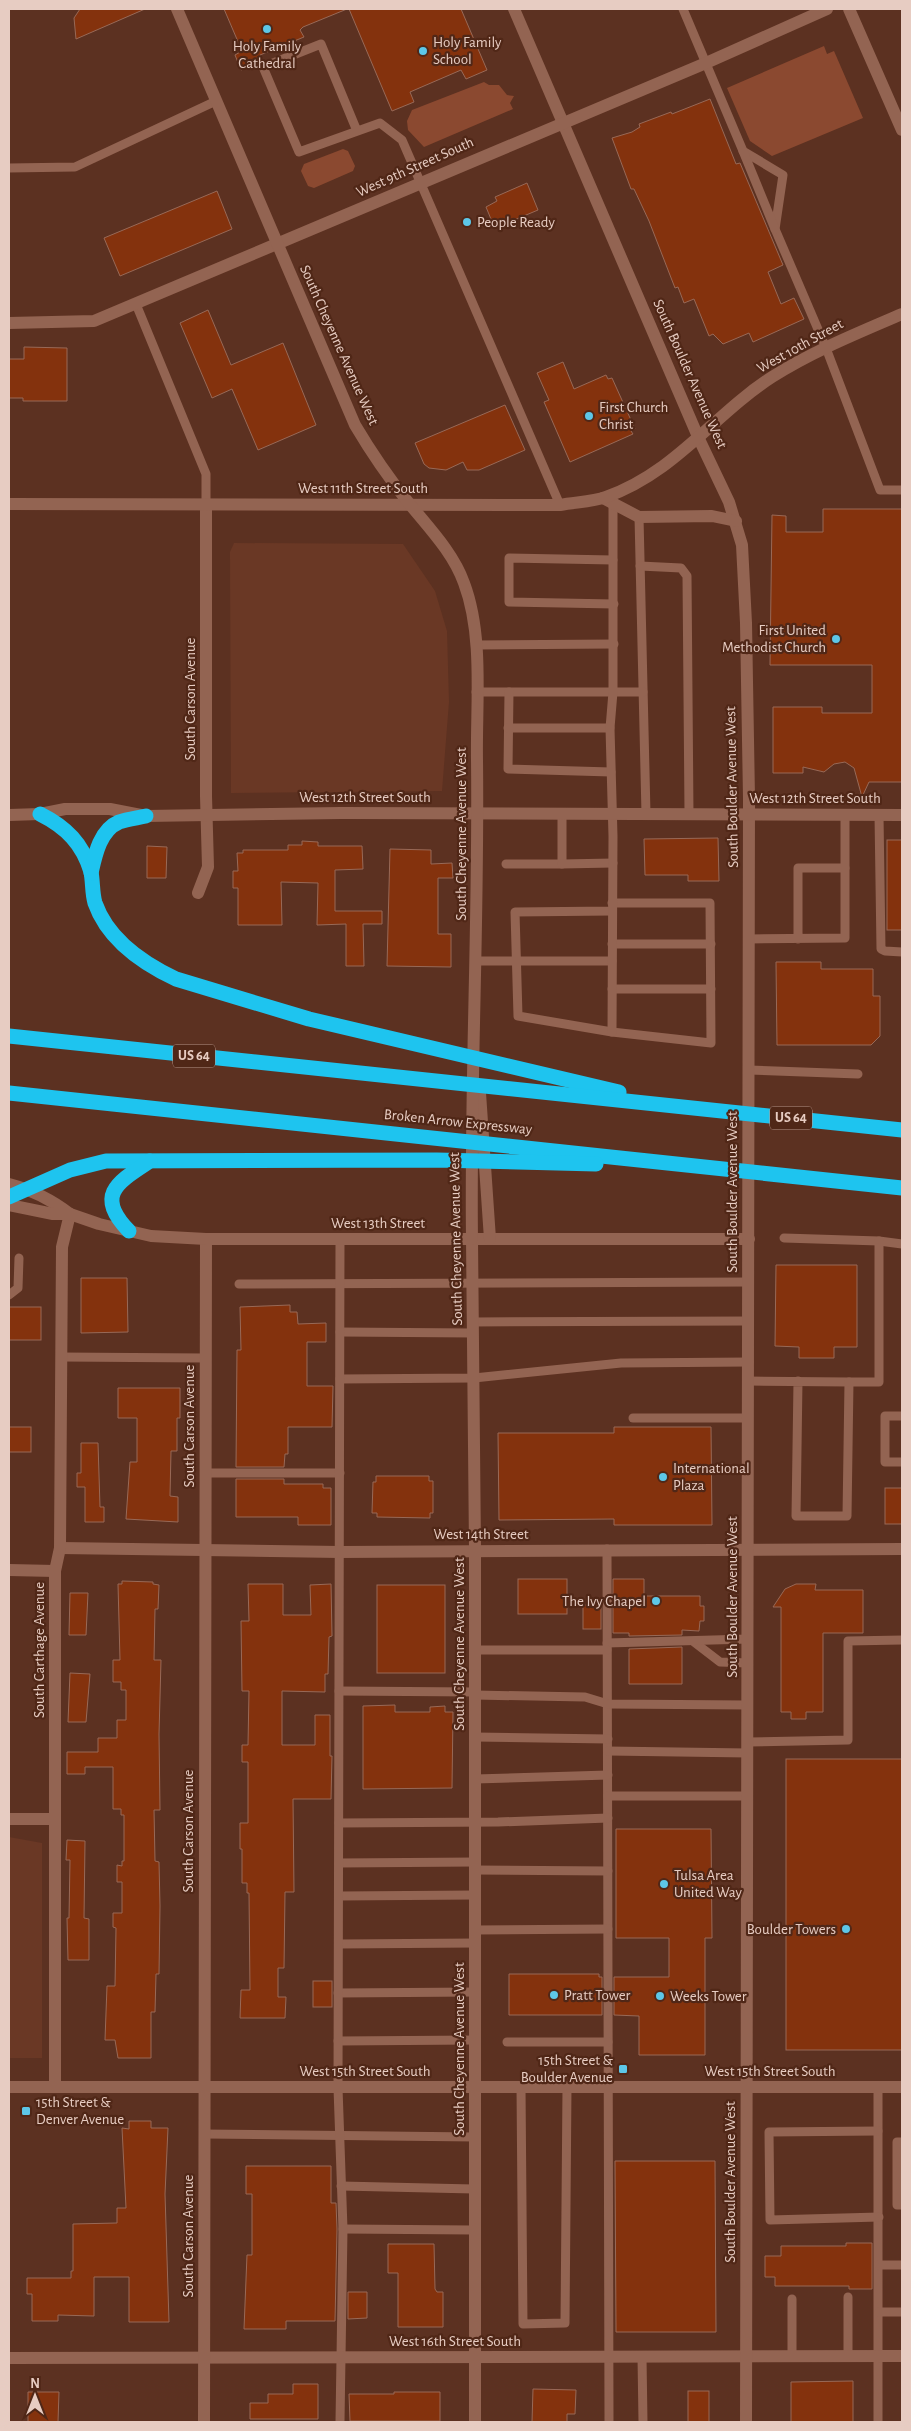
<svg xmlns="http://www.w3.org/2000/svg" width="911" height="2431" font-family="'Alegreya Sans',sans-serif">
<rect width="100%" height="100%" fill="#5c3121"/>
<!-- built -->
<g fill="#6a3825">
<polygon points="234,543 403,544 435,591 447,631 449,702 442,791 231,793 230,552"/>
<polygon points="9,1837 42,1843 42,2058 9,2058"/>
</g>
<!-- green -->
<g fill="#8b4930">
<polygon points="824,46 827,54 834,51 863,118 772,156 750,141 727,88"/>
<polygon points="484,82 489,85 499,85 507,95 514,96 510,103 513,109 424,147 408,130 407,121 412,110"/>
<polygon points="343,149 348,151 355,166 353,171 314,188 308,186 301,171 304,164"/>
</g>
<!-- building -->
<g fill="#84320d" stroke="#986957">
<polygon points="80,9 145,9 76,39 74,18"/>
<polygon points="224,9 347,9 303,27 300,30 304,37 260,55 262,61 241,70 235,55 242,51"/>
<polygon points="349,9 461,9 487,70 466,79 461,70 410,92 414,102 392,111"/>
<polygon points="710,99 736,164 740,163 783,265 768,272 781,304 794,298 804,319 753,342 749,333 723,344 713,334 709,336 694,299 684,303 678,287 675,288 649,221 634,189 631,189 612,138 632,132 640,127 639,124 671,112 672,114"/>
<polygon points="527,183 538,210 507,223 505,219 493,224 486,207 497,201 495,197"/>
<polygon points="217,191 232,229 120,276 104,238"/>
<polygon points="208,310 231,365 283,343 316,425 258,450 232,389 212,398 180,323"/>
<polygon points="24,347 67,348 67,401 23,401 23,398 9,398 9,359 24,359"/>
<polygon points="563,362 574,389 606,375 608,379 612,378 635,429 631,431 633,434 570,462 544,402 549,400 537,373"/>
<polygon points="505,405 525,450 479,470 467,470 463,462 446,470 429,468 424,464 415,443"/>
<polygon points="823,509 902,509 902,782 869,782 862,797 854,768 845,762 834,764 824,772 803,767 803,773 773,773 773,707 822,707 822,713 872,713 872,665 770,665 772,515 786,516 786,532 823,532"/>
<polygon points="718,838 719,881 688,881 688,875 645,875 644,839"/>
<rect x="887" y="840" width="15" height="90"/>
<polygon points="302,841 318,842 318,846 362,846 363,869 335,870 335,911 382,911 382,924 363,924 364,966 346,966 346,924 317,925 318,883 281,882 282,925 238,925 238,888 233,888 233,871 238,871 237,853 243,853 243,850 288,850 288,845 302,845"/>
<polygon points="147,846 167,847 166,878 147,878"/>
<polygon points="390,849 431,850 431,864 452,863 453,878 438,878 438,934 451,934 451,967 387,966"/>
<polygon points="776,962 821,962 821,969 873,969 873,996 880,996 880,1036 871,1045 777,1045"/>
<polygon points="776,1265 857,1265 857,1347 834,1347 834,1358 799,1358 799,1347 775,1346"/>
<polygon points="81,1278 127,1278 128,1332 81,1333"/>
<polygon points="290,1305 290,1312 297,1312 298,1324 326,1323 326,1342 307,1342 307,1386 333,1386 332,1427 288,1427 288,1454 285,1454 284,1467 236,1467 237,1350 241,1350 240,1307"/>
<rect x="9" y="1307" width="32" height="33"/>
<polygon points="118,1388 180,1388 180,1418 177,1418 177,1451 171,1451 170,1496 178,1497 178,1522 126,1519 130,1462 137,1462 137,1418 118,1418"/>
<rect x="9" y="1427" width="22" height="25"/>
<polygon points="614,1427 711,1427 712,1525 614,1525 614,1519 499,1520 498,1433 614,1433"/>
<polygon points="81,1443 98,1443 100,1507 104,1507 104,1522 85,1522 85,1487 77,1487 77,1473 81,1473"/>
<polygon points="376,1476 429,1476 429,1481 433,1481 433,1513 430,1513 430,1518 377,1517 377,1513 372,1513 373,1482 376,1482"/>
<polygon points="236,1479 284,1479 284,1484 323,1484 323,1488 331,1488 331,1525 298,1525 298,1517 236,1517"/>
<rect x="885" y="1488" width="17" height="36"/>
<rect x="518" y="1579" width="49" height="35"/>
<polygon points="613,1579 644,1579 644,1596 700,1596 700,1606 704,1606 704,1621 700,1621 699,1631 682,1630 682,1635 629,1636 629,1633 613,1633"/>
<polygon points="122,1581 153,1582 153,1584 159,1585 158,1609 155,1609 154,1660 161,1660 159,1734 160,1810 154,1810 155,1861 159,1862 160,1906 159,1974 156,1974 155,2012 151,2012 151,2058 118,2058 115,2040 105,2040 107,1986 115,1986 116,1928 113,1927 113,1913 122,1913 122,1882 117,1882 117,1865 122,1866 122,1861 124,1861 124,1815 121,1815 121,1809 113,1809 113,1767 85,1767 85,1774 67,1774 67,1752 98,1752 98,1738 117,1738 117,1720 126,1720 126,1690 121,1690 121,1682 113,1682 113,1660 120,1660 118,1584 122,1584"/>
<polygon points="248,1584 283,1584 283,1615 311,1615 310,1585 331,1584 332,1636 329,1637 328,1674 325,1674 325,1692 282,1691 282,1745 315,1745 315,1715 330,1715 330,1756 332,1756 331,1799 293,1799 294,1892 285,1892 284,1968 278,1968 278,1997 286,1997 285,2018 240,2018 241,1990 250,1990 249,1893 247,1893 247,1883 242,1883 242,1849 240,1849 240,1823 248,1823 248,1762 242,1762 242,1745 248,1745 249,1691 242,1691 241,1621 249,1621"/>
<polygon points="796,1584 816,1584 815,1590 863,1590 863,1633 823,1633 823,1712 806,1712 806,1719 791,1719 791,1712 781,1712 781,1607 773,1607 785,1589"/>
<rect x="377" y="1585" width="68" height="88"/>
<polygon points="70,1593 88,1593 86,1635 69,1635"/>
<rect x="583" y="1605" width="18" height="24"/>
<polygon points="682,1647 682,1684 629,1684 629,1649"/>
<polygon points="70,1673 90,1674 86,1722 68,1722"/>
<polygon points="395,1705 395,1712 430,1712 430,1707 445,1706 445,1712 453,1712 452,1788 363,1789 363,1706"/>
<rect x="786" y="1759" width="116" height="291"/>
<polygon points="616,1829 711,1829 712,1938 705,1938 705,2055 639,2055 639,2016 614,2015 614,1977 669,1977 669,1938 616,1938"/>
<polygon points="67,1840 85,1841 84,1918 89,1919 89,1960 68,1960 67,1918 69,1918 70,1860 66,1860"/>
<polygon points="509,1974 599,1974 599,1977 602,1977 602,2015 509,2015"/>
<rect x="313" y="1981" width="19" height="26"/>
<polygon points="129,2121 151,2121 151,2128 168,2128 165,2194 169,2322 129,2322 129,2277 94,2277 94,2316 58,2315 58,2321 32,2321 32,2294 27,2294 27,2278 71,2278 71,2271 73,2271 73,2224 117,2223 117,2208 126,2208 122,2128 129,2129"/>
<polygon points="615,2161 715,2161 716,2332 616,2332"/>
<polygon points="246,2166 331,2166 331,2203 336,2203 337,2229 335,2321 286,2321 286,2329 244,2329 247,2255 252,2255 252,2194 246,2194"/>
<polygon points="846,2243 872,2243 872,2289 849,2289 849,2286 775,2286 775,2277 765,2277 765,2256 781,2256 781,2246 846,2246"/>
<polygon points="388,2244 434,2244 435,2289 437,2292 443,2292 443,2327 398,2327 398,2273 388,2273"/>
<polygon points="348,2292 367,2292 367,2318 348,2319"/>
<polygon points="853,2381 853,2422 791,2422 791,2382"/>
<polygon points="293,2384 318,2384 318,2419 250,2419 250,2403 268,2403 268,2394 293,2394"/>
<polygon points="533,2389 576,2390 575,2414 567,2414 567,2422 532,2422"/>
<rect x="688" y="2391" width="21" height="31"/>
<polygon points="28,2392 59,2392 58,2422 28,2422"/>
<polygon points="394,2392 440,2392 440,2421 350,2421 349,2394 394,2394"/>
</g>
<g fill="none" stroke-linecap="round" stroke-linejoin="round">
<!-- service -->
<g stroke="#936452" stroke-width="9">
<polyline points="683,9 743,151 783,175 775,229 826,348 880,490 902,490"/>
<polyline points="357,131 321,44 263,67 299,152 380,123 402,140 560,505"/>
<polyline points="743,151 775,229"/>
<polyline points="9,168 75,167 216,101"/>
<polyline points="136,304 206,474 206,504"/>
<polyline points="639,517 646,814"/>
<polyline points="613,560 509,558 509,602 614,604"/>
<polyline points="640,566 681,568 687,576 689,814"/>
<polyline points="476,645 614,644"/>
<polyline points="476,692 643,692"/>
<polyline points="509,692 508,769 611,772"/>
<polyline points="508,728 610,728"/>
<polyline points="879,815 881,949 885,951 902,952"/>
<polyline points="506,864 562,864 562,814"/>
<polyline points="562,864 613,863"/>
<polyline points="845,868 845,815"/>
<polyline points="612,903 710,903 711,1043 612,1032 518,1016 515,912 612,911"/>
<polyline points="749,939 845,938 845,868 798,868 798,939"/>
<polyline points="612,944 711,944"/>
<polyline points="476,961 612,961"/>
<polyline points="612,989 711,989"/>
<polyline points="612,1032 613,836 610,728 613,692 613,503"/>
<polyline points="749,1070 858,1074"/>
<polyline points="784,1238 879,1241 902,1244"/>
<polyline points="239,1284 749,1282"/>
<polyline points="9,1295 18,1288 19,1258"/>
<polyline points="473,1322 749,1321"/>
<polyline points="340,1332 473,1333"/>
<polyline points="61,1357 205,1358"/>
<polyline points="340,1379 474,1378 621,1363 749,1362"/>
<polyline points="749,1381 849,1382 847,1516 796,1516 798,1381"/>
<polyline points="849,1382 879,1382 879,1241"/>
<polyline points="902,1416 885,1416 885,1462 902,1462"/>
<polyline points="633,1418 748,1418"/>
<polyline points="205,1473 340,1473"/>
<polyline points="607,1549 609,2422"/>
<polyline points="694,1642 720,1662 748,1663"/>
<polyline points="607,1643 748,1639"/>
<polyline points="475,1650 607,1650"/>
<polyline points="339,1691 475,1692"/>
<polyline points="475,1695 585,1697 608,1704 748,1705"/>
<polyline points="475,1737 608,1739"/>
<polyline points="748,1742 848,1740 848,1641 902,1640"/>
<polyline points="608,1751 748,1753"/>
<polyline points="475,1779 608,1775"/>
<polyline points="608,1796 748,1796"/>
<polyline points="339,1823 498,1822 608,1818"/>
<polyline points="339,1863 475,1862"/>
<polyline points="475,1870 608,1871"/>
<polyline points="339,1896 475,1895"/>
<polyline points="475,1930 608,1929"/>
<polyline points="339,1944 475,1943"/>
<polyline points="338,1993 475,1992"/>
<polyline points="338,2041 475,2040"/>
<polyline points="507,2042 608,2042"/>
<polyline points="521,2087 523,2324 565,2323 567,2087"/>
<polyline points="878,2087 878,2422"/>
<polyline points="878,2131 769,2132 770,2220 879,2217"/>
<polyline points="204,2134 475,2137"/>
<polyline points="902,2142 897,2142 897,2205 902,2205"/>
<polyline points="341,2186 474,2189"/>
<polyline points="343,2229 473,2230"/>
<polyline points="879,2265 902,2265"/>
<polyline points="792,2299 792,2356"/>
<polyline points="879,2312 902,2312"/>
<polyline points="848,2356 848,2297"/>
<polyline points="642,2357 643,2422"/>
<polyline points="340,2422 343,2229 338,2088 340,1239"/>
</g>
<!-- minor -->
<g stroke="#936452" stroke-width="12">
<polyline points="198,893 208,867 206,796 206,504"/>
<polyline points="60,1548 340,1552 902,1549"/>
<polyline points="9,1570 55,1571"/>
<polyline points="9,1819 55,1819"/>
<polyline points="55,2087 55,1571 60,1548 62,1247 70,1214"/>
<polyline points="9,2358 902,2356"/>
<polyline points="204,2422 206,1239"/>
<polyline points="475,2422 475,1550 472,1239 749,1239"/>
</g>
<!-- tertiary -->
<g stroke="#936452" stroke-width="12">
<polyline points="514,9 699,439 729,502 742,545 746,623 749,798 746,2422"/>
<polyline points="849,9 902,130"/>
<polyline points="9,323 94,321 706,63 827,9"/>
<polyline points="9,815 40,814 65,809 110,809 146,816 341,813 902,815"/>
</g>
<!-- secondary -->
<g stroke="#936452" stroke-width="12">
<polyline points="603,498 639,517 712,516 736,521"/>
<path d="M9,504L560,505C575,502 592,502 606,497C676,472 713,415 772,377C813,351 858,333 902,314"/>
<polyline points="480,1093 490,1239"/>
<path d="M9,1184C32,1190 51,1199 70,1214"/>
<path d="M9,1205L53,1214H70L99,1224L151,1236L206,1239H472C470,1079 479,920 477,760C476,704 484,636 464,583C453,552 428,527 408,502C388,477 371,452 355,425L177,9"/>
<polyline points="9,2087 902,2087"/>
</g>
<!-- motorway -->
<g stroke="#1ec4ef" stroke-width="15">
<path d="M40,814C66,827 83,844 91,872C93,882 92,893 95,903C108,940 142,963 176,979L309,1019L619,1092"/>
<path d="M91,873C95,855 100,830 119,822C127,819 137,818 146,816"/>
<polyline points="9,1036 902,1130"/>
<polyline points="9,1093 902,1188"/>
<polyline points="9,1197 70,1170 106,1161 437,1160 596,1164"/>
<path d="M129,1231C94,1195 118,1182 150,1161"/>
</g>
</g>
<!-- markers -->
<g fill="#5dc7e8" stroke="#502717" stroke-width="2">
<circle cx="267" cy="29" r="5"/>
<circle cx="423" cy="51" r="5"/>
<circle cx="467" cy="222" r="5"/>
<circle cx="589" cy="416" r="5"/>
<circle cx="836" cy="639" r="5"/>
<circle cx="663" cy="1477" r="5"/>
<circle cx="656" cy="1601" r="5"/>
<circle cx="664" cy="1884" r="5"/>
<circle cx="846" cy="1929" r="5"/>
<circle cx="554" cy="1995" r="5"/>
<circle cx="660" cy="1996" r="5"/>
<rect x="618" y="2064" width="10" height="10" rx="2.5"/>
<rect x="21" y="2106" width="10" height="10" rx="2.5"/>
</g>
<g text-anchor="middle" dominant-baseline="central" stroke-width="4.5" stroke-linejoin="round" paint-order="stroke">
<!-- shield labels -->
<g fill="#502717" stroke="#ba9a8f" stroke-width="1">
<rect x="173" y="1044.5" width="42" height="23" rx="4"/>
<rect x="770" y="1106.5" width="42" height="23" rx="4"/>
</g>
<g font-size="14" font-weight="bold" fill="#e7ccc2">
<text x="194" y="1056">US 64</text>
<text x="791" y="1118">US 64</text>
</g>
<!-- poi labels -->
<g font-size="15" fill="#e7ccc2" stroke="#502717" text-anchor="start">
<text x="433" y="42">Holy Family<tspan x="433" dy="17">School</tspan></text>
<text x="267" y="46" text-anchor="middle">Holy Family<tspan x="267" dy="17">Cathedral</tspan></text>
<text x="477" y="222">People Ready</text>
<text x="599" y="407">First Church<tspan x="599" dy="17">Christ</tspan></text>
<text x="826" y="630" text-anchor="end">First United<tspan x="826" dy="17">Methodist Church</tspan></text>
<text x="673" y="1468">International<tspan x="673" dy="17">Plaza</tspan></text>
<text x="646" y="1601" text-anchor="end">The Ivy Chapel</text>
<text x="674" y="1875">Tulsa Area<tspan x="674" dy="17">United Way</tspan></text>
<text x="836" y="1929" text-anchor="end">Boulder Towers</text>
<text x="564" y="1995">Pratt Tower</text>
<text x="670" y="1996">Weeks Tower</text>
<text x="613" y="2060" text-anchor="end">15th Street &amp;<tspan x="613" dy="17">Boulder Avenue</tspan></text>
<text x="36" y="2102">15th Street &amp;<tspan x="36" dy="17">Denver Avenue</tspan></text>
</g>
<!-- street labels -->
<g font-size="15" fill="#e7ccc2" stroke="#502717">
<text transform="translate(415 167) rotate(-24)">West 9th Street South</text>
<text transform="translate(339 345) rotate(66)">South Cheyenne Avenue West</text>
<text transform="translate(800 346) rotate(-29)">West 10th Street</text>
<text transform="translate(690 374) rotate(66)">South Boulder Avenue West</text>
<text x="363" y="488">West 11th Street South</text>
<text transform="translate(190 699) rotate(-90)">South Carson Avenue</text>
<text transform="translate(732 787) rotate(-91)">South Boulder Avenue West</text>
<text x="365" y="797">West 12th Street South</text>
<text x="815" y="798">West 12th Street South</text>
<text transform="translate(461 834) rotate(-90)">South Cheyenne Avenue West</text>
<text transform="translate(458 1122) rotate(6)">Broken Arrow Expressway</text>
<text transform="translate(732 1192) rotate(-90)">South Boulder Avenue West</text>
<text x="378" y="1223">West 13th Street</text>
<text transform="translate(456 1239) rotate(-91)">South Cheyenne Avenue West</text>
<text transform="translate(189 1426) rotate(-90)">South Carson Avenue</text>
<text x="481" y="1534">West 14th Street</text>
<text transform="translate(732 1597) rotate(-90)">South Boulder Avenue West</text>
<text transform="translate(459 1644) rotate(-90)">South Cheyenne Avenue West</text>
<text transform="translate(39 1650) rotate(-90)">South Carthage Avenue</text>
<text transform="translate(188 1831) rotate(-90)">South Carson Avenue</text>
<text transform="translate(459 2049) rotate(-90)">South Cheyenne Avenue West</text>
<text x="365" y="2071">West 15th Street South</text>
<text x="770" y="2071">West 15th Street South</text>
<text transform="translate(730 2182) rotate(-90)">South Boulder Avenue West</text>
<text transform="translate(188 2236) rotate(-90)">South Carson Avenue</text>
<text x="455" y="2341">West 16th Street South</text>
</g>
</g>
<!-- border -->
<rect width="911" height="2431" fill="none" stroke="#e7ccc2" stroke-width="20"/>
<!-- north arrow -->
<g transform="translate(35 2396)" stroke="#502717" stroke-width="4" paint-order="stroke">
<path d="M0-4L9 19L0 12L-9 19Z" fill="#e7ccc2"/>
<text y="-8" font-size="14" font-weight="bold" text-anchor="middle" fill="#e7ccc2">N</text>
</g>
</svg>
